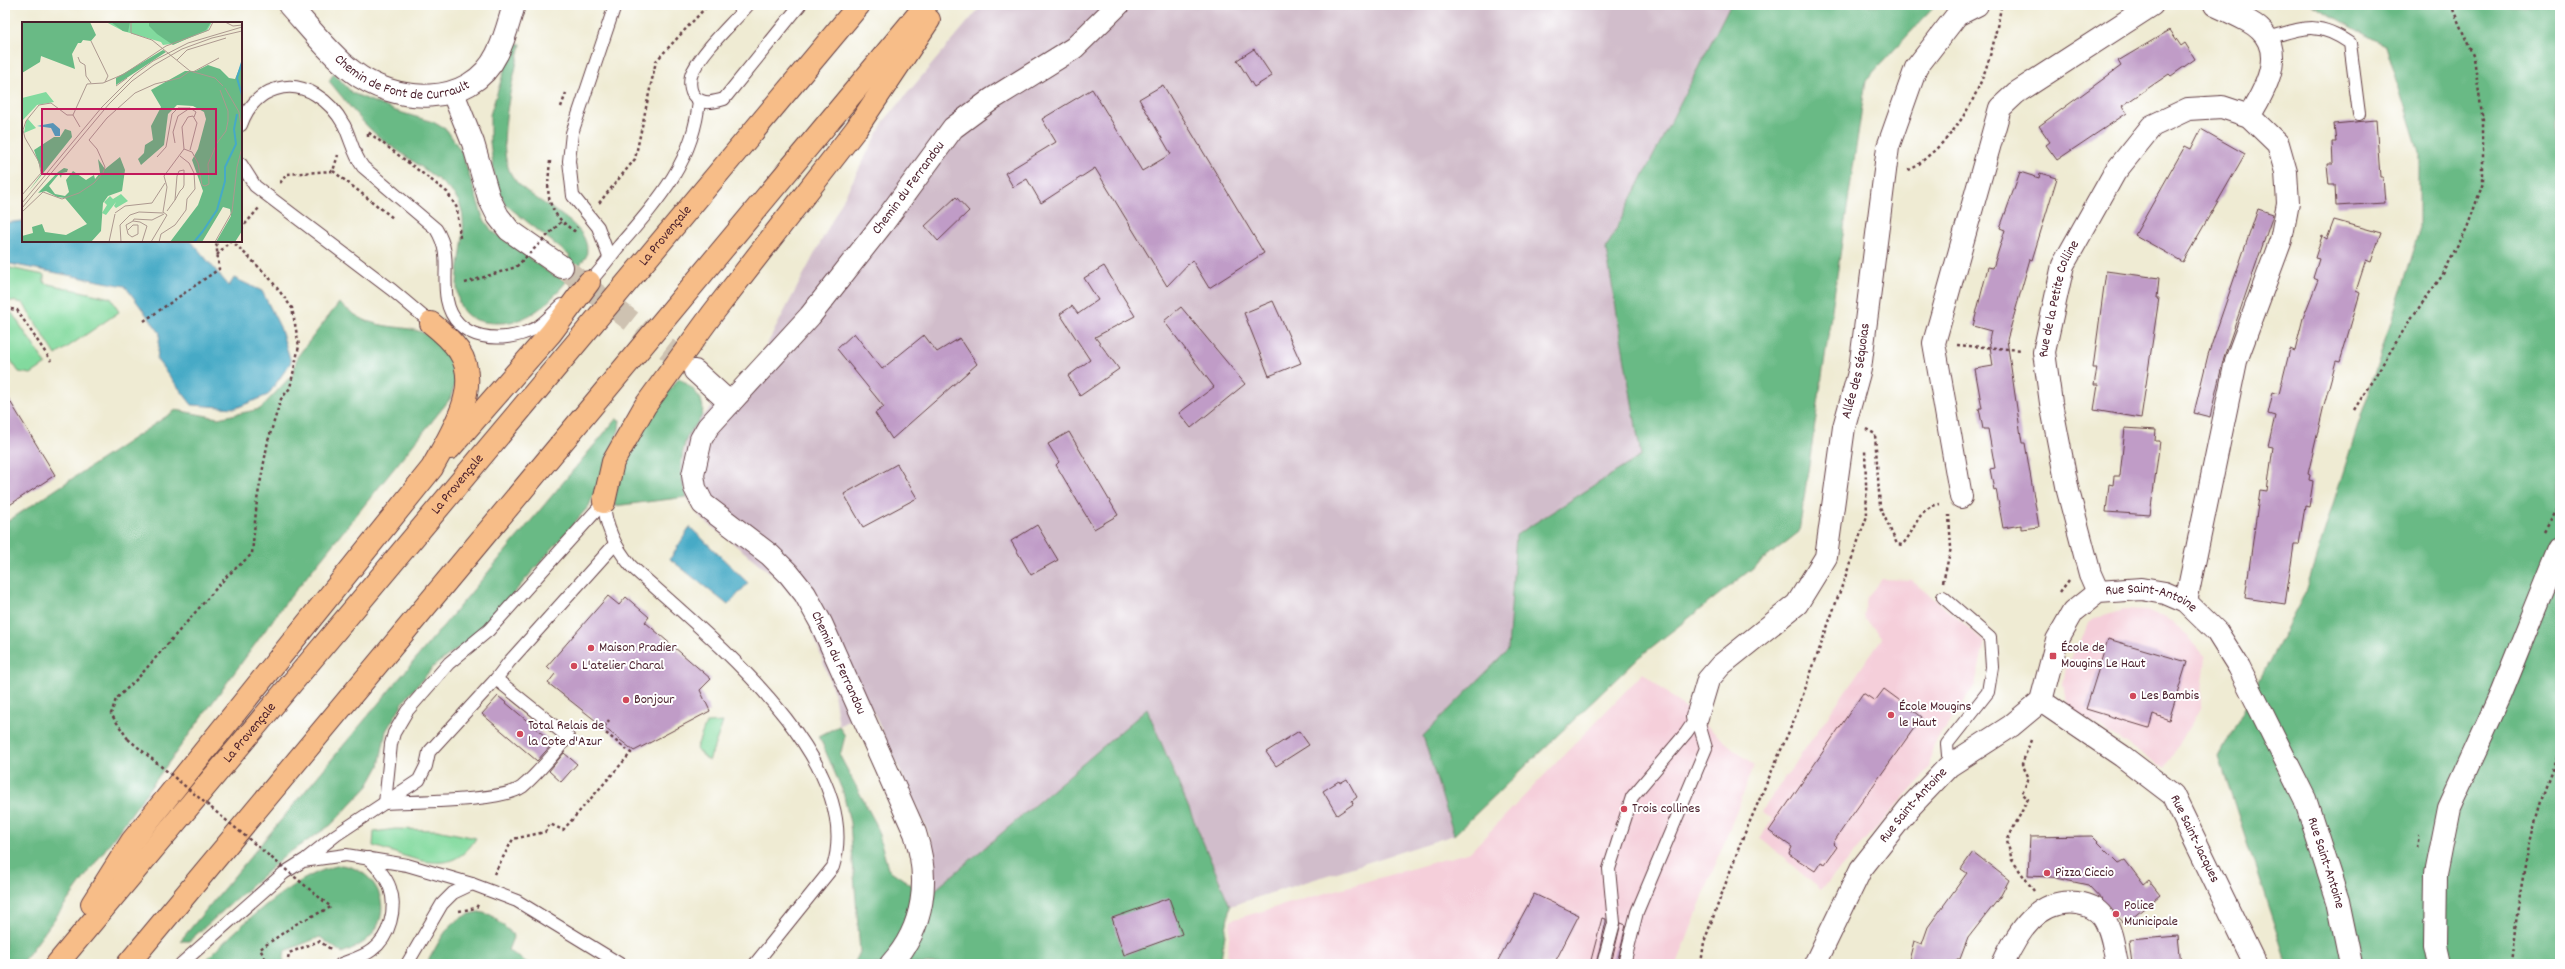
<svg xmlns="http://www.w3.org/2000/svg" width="2565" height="969" font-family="Dekko,sans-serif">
<rect width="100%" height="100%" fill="#fff"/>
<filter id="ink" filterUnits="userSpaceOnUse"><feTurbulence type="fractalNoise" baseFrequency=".025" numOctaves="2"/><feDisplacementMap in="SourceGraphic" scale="8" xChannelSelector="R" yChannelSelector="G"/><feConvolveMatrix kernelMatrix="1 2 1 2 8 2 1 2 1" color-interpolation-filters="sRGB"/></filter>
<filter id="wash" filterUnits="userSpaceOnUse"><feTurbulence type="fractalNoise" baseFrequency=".012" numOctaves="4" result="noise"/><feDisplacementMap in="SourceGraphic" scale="16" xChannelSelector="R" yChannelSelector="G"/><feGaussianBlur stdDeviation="0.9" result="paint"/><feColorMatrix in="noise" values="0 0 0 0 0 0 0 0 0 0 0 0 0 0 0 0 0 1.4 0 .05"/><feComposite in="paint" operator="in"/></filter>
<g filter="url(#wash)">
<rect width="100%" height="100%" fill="#efebd3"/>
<!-- built -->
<g fill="#f5cfda">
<polygon points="1882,579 1911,580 1985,641 1975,685 1933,745 1929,769 1821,890 1760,838 1773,819 1762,811 1882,638 1864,617 1867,597"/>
<polygon points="2123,609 2148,610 2175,623 2206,658 2200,708 2165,769 2067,707 2063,684 2066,668 2089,624 2104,615"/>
<polygon points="1643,673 1754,766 1677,964 1226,964 1231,920 1470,852"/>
</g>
<!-- industrial -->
<polygon fill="#d1bdcb" points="982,5 1730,5 1606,249 1641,456 1516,535 1508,650 1423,736 1454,835 1230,906 1147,709 934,891 930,836 871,707 839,726 834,693 805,610 773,575 700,517 687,497 682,485 681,472 687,438 693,426 759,360 884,121"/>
<!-- green -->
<g fill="#82da9e" stroke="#667c64">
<polygon points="5,267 44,275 44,283 111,298 119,312 56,355 23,303 5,300"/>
<polygon points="5,312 12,313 46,364 31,374 19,372 5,352"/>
<polygon points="723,722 709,761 696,749 706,723"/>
<path d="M395,829L437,830L476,838C451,881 410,856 373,846L374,832Z"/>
</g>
<!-- forest -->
<g fill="#69ba85" stroke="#5a6c58">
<polygon points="1730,5 1936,5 1866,80 1799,532 1639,657 1454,835 1423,736 1508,650 1516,535 1641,456 1606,249"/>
<polygon points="2312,5 2560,5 2560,964 2287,964 2219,757 2304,595 2419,234 2419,152 2386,46"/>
<path d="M513,43L521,44C514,78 496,137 509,170C523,204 596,218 586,257C561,287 539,325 495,323C421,321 483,237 456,197C444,180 398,152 379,137C360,121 345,100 329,81L334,73L352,93L396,111L433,122L447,130L462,153L483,218L492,231L555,277L570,256L505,204L495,180L490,142V115Z"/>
<path d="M339,303C348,310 357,317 367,321C400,333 422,320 446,352C462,373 458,375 450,399L283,606L28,955L20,964H5V523L176,410L218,418L260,409L293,374L297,357Z"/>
<path d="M679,378C690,386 709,400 701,417C698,424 690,429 687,437C680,456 679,479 687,497L614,506C621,446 644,424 679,378Z"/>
<polygon points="616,419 620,420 619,430 589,506 493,617 473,637 434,666 404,701 386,731 379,766 368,786 331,825 287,854 189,941 180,941"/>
<polygon points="1147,709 1230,906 1220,964 854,964 860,952 850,823 843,792 819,736 839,726 845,736 840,756 876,824 888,869 913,886 934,891"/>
<path d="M341,865C377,869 396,910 369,938C362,945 351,949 342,953L320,937L285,951L283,964H261L258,957L250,964H202C237,929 292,874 341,865Z"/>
<path d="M479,912L491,915L514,935L508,950L529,964H426C442,939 447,917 479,912Z"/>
</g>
<!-- water -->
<g fill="#46aac6" stroke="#486478">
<polygon points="23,221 23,241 191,241 229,286 234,278 262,291 280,327 291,362 268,395 236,408 192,405 157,360 160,333 125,286 5,263 5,223"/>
<polygon points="690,527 748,583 728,605 670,559"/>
</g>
<g id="blocks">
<!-- building -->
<g fill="#c09cc7">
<polygon points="2170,30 2181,46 2185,43 2195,59 2171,76 2169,74 2122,106 2127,113 2057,160 2046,145 2050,142 2039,126 2121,66 2118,61"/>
<polygon points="1254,49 1272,76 1254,87 1237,60"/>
<polygon points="1163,85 1264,253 1209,288 1192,260 1167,286 1095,168 1041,203 1027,179 1013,187 1005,173 1056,142 1042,119 1092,89 1142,171 1171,154 1139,99"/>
<polygon points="2376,120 2380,177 2383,177 2385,203 2336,206 2335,185 2329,185 2327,164 2333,164 2332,142 2336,142 2334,124"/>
<polygon points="2201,129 2245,154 2183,262 2135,235 2185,146 2191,149"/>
<polygon points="2020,172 2039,178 2040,173 2057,178 2032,260 2030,259 2007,340 2022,443 2025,443 2039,527 2021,529 2021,525 2003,528 1996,489 1994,490 1990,469 1995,468 1988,429 1983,429 1979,408 1982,408 1975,369 1993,366 1989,340 1991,331 1973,326 1988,267 1993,268 2005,230 2000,228"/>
<polygon points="956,197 969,211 938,241 925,226"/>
<polygon points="2258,209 2273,214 2272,218 2224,357 2210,417 2194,413 2208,355"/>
<polygon points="2334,220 2381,233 2371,262 2366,260 2356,291 2360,293 2340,362 2336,361 2324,405 2308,474 2310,475 2309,481 2313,482 2309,507 2305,506 2299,545 2294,545 2285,604 2245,598 2260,490 2267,491 2273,447 2268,446 2275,416 2268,414 2273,392 2279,394 2290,349 2295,351 2303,318 2318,280 2313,278 2319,259 2315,258 2322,236 2327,239"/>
<polygon points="1104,266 1135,316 1095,337 1119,369 1080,396 1068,376 1090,360 1060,314 1072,306 1078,314 1098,300 1084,278"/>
<polygon points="2106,271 2159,278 2157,298 2159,298 2141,418 2094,410 2098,385 2094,385 2097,368 2093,368"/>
<polygon points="1273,301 1301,363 1269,376 1244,313"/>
<polygon points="1181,307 1245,384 1191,428 1179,413 1214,387 1164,321"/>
<polygon points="854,333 882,369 924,335 937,352 960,338 977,364 892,439 875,413 884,407 837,349"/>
<polygon points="5,393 55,475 5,508"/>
<polygon points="2125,428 2156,430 2155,441 2160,441 2150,515 2106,512 2109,484 2113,485 2114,476 2120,476"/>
<polygon points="1069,432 1118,515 1094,529 1056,465 1059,462 1048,444"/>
<polygon points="897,464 917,498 863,527 844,494"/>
<polygon points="1037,525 1058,560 1031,575 1011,541"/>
<polygon points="608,596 619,605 626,597 649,617 645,622 711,679 700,690 710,711 634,751 548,683 555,674 547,666"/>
<polygon points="2108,639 2187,662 2169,720 2153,714 2149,728 2086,709"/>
<polygon points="1884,689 1922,717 1848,821 1833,843 1837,847 1825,864 1821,862 1815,871 1789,854 1792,847 1769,831 1863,693 1875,701"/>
<polygon points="498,696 553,743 537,761 482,714"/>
<polygon points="1299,731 1309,745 1276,766 1266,752"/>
<polygon points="564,753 577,764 561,782 549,771"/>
<polygon points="1347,779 1357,797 1352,801 1353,804 1337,815 1323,791 1339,781 1340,783"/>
<polygon points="2092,836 2119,863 2125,860 2144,885 2149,881 2160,895 2125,924 2088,885 2051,877 2028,876 2030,837"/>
<polygon points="1973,852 2009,880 2000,897 1968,938 1960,959 1957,959 1955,964 1908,964 1914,941 1922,944 1928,927 1967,873 1961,869"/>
<polygon points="1534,894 1579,915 1554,964 1496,964"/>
<polygon points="1169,898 1182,934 1124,955 1112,918"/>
<polygon points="1602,918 1606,919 1606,922 1596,964 1590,964"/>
<polygon points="1621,923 1626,925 1617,964 1611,964"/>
<polygon points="2178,936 2181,964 2132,964 2129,940"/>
</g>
</g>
</g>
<g filter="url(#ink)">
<use href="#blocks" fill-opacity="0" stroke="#633e44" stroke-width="1"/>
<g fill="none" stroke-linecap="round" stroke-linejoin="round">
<!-- street-tunnel -->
<polyline stroke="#cec2b1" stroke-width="22" stroke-dasharray="22 11" stroke-linecap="butt" points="562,267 694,370"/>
<defs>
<g id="lane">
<path d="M748,5C730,26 706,47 693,71C689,78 689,91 695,97C704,105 714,102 724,99L800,5"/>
<path d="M2268,38C2303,28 2317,20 2350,43L2359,114"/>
<path d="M241,125C247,108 259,94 276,89C304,80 331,101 344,125C351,139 353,154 363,167L436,229C452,255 442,273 447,300C455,342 503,344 534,329C544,324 553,313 562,305"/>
<polyline points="241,164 255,186 392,290 431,323"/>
<polyline points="609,257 598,227 573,196 569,161 572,133 615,5"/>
<path d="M585,286C598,275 608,259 619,246C658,201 694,161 699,100"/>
<path d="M604,502L489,630L449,663L407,711L394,733L391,744L385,803C414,801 502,802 522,787C539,773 554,753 568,737L496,679L509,662L615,544"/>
<path d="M604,502C605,527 615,547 631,566C701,630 867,759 833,867L755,964"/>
<polyline points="1943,597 1990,638 1992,667 1988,692 1947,744 1949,766"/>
<polyline points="306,859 336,835 419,780 426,766 429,752 496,679"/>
<polyline points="181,964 284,873 303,861 346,855 407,865 472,884 517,901 620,964"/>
<path d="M341,964C351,960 363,957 372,950C390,937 397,908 390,888C386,876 376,866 368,858"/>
<polyline points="407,964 442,904 453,893 472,884"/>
<polyline points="1603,964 1614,923 1609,869 1632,797 1686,733 1697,717"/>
<polyline points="1624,964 1637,912 1706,748 1697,717"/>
</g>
<g id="street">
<path id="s1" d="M289,5C308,26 330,54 352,71C394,104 470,109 497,54C505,39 509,21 514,5"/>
<path d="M2215,5C2226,10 2237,15 2248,21C2290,44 2268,86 2249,116"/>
<polyline points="453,93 473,143 489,198 498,216 509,230 562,267"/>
<polyline points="695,371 730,403"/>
<polyline points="1961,497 1934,343 2000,108 2016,93 2152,5"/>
<path id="s2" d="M2098,592L2090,574L2068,491L2051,403L2044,352L2063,265L2115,172L2152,126L2188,109L2222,107L2249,116L2278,144L2286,172L2288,203L2281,240L2236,361L2186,602"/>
<path id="s3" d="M2041,701L2122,756L2173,795L2255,964"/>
<path id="s4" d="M1697,717L1708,680L1721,665L1797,604L1826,557L1844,427L1860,369L1888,147L1916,68L1957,15L1977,5"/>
<path id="s5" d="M891,964C925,927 930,879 915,833L821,623L805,594L789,574L770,555L703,504L695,488L693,475L701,439L708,427L810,316L884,222L953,128L992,99L1074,48L1118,5"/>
<path id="s6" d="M1815,964L1861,869L1909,808L1949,766L2011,726L2041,701L2057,640L2073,612L2098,592L2142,589L2165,593L2186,602L2217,632L2239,667L2305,799L2338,901L2351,964"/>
<path d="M2003,964C2017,933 2038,898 2077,903C2088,905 2096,908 2103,917C2112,930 2114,949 2117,964"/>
<polyline points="2439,964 2435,946 2436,874 2449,808 2501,694 2560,548"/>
</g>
<g id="highway">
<polyline points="450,448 551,333 589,282"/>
<polyline points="604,502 613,462 645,406 713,313 856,129 929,20"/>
<path d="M92,904L132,841L432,468C449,436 483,388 459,351C452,341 441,331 431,323"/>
<path id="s7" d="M57,964L859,5"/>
<polyline points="128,964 926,5"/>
</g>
</defs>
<!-- lane casing -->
<use href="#lane" stroke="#633e44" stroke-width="14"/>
<!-- street casing -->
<use href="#street" stroke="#633e44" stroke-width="24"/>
<!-- highway casing -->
<use href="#highway" stroke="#633e44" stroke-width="24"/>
<!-- path -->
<g stroke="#633e44" stroke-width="2.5" stroke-dasharray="3 3" stroke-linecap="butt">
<polyline points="561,107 566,93"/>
<polyline points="368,137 368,132 447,192 457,208 460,238"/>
<path d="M550,161C547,193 544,210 574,231L577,227"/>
<path d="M1908,170C1916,168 1921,162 1928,156C1964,127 1983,85 1994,41C1996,29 2000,17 2001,5"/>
<polyline points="333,171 393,218"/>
<polyline points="280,183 287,174 333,171 338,155"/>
<polyline points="599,203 635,159 656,61 708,5"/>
<polyline points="241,229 259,208"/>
<polyline points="217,255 230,241"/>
<polyline points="5,308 17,310 51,361"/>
<polyline points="144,321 219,269 216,241"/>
<polyline points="1957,345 2022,350"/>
<polyline points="2354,410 2410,320 2442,276 2467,228 2483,183 2483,121 2474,58 2451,5"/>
<path d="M1866,429L1875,434L1880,507L1897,544L1902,545C1917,529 1916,508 1940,504"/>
<polyline points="2544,532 2560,505"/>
<polyline points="1943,582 1951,548 1949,515"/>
<polyline points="2060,592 2069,580"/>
<polyline points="128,739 111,714 116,699 138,678 227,576 252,554 257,500 268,441 281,399 290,388 299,346 292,308 268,276 232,241"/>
<polyline points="2031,740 2022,764 2029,778 2022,793 2028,799 2007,841 2012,860 2034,891"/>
<polyline points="2417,848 2419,835"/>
<polyline points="494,874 513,839 545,832 550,824 563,830 631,753 602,730 609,720"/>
<polyline points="459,911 476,908 479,903"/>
<polyline points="268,964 260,949 296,924 331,907"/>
<polyline points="287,964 289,953 319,941 332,950"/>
<polyline points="1701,964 1704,942 1741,842 1794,720 1867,516 1865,450"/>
<path d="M2511,964C2519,891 2530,818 2560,751"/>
</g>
<!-- lane -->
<use href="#lane" stroke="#fff" stroke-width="12"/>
<!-- street -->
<use href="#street" stroke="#fff" stroke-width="22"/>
<!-- highway -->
<use href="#highway" stroke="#f7bd88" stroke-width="22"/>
<!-- path-bridge -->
<g stroke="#633e44" stroke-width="2.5" stroke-dasharray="3 3" stroke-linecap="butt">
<polyline points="465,283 516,267 561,222"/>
<polyline points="128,739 331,907"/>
</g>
</g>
</g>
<!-- markers -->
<g fill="#d1495b" stroke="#fff" stroke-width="1.5">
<circle cx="591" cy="648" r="4"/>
<rect x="2049" y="652" width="8" height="8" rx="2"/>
<circle cx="574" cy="666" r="4"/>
<circle cx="2133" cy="696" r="4"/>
<circle cx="626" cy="700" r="4"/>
<circle cx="1891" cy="715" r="4"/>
<circle cx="520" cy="734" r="4"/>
<circle cx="1624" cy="809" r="4"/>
<circle cx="2047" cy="873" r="4"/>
<circle cx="2116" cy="914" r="4"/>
</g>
<g text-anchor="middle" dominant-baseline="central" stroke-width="4" stroke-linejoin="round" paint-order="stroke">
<!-- street labels -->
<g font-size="14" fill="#4a1f2b" stroke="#fff">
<text stroke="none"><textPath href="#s1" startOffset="143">Chemin de Font de Currault</textPath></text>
<text stroke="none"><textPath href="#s5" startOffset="934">Chemin du Ferrandou</textPath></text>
<text stroke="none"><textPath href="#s7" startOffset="949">La Provençale</textPath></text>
<text stroke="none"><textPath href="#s2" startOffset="302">Rue de la Petite Colline</textPath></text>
<text stroke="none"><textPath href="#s4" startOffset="400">Allée des Séquoias</textPath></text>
<text stroke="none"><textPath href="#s7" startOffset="625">La Provençale</textPath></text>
<text stroke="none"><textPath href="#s6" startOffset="536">Rue Saint-Antoine</textPath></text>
<text transform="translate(838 663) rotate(65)">Chemin du Ferrandou</text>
<text stroke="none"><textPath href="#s7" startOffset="301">La Provençale</textPath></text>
<text stroke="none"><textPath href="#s6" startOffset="188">Rue Saint-Antoine</textPath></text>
<text stroke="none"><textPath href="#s3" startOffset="211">Rue Saint-Jacques</textPath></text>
<text stroke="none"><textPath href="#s6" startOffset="871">Rue Saint-Antoine</textPath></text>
</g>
<!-- poi labels -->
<g font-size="14" fill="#4a1f2b" stroke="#fff" text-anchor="start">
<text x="599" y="648">Maison Pradier</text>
<text x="2061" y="648">École de<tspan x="2061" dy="16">Mougins Le Haut</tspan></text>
<text x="582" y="666">L'atelier Charal</text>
<text x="2141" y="696">Les Bambis</text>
<text x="634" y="700">Bonjour</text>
<text x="1899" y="707">École Mougins<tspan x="1899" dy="16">le Haut</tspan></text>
<text x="528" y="726">Total Relais de<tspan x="528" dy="16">la Cote d'Azur</tspan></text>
<text x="1632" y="809">Trois collines</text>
<text x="2055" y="873">Pizza Ciccio</text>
<text x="2124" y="906">Police<tspan x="2124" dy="16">Municipale</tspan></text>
</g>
</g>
<!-- overview -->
<g transform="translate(22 22)">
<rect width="220" height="220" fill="#efebd3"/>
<path d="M84,0H190L185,9L155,21L141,23L139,20L101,9ZM24,70L32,80L15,83L0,99V76ZM6,97L14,106L2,111L4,99ZM99,172L106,179L94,186L92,184L94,180L84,193L80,191L85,183L82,180L88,174L91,177Z" fill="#82da9e"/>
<path d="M0,0H68L74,13L69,19L61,18L59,21H56L50,32L53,47L19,34L18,40L0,51ZM89,0H108L106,10L101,9ZM127,0H189L184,8L151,23L135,12L127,4ZM141,28L144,30L94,63V56ZM220,40V209L213,220H194L209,194L208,187L201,185L180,220H148L176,183L181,169L170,138L176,127L184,97L182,90L171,84L155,83L146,92L142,123L119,143L116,137L122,131L123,123L131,118L129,104L139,85L129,68L163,49H174L186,43L198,47L207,56L213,57ZM43,107L49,109L50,115L6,170L20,151L12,128L32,115H38ZM98,135L103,148L100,169L86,174L81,181L79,209L69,220H0V214L11,211L10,205L20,202L23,210L44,213L65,202L43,176L35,175L24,169L16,171L36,150L42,146L46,147L45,150L40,151L39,156L37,152L27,164L33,172L43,174L47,170L44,158L51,149L64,158L72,153L73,157L78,151L76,137L83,147Z" fill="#69ba85"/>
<path d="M31,101L38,107V114H33L29,106L15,104Z" fill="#46aac6"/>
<path fill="none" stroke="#46aac6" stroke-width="2" d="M220,40L215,56L220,73M181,209L195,188L203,159V145L214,122L212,107L215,92M172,220L181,209"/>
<path fill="none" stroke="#ad9990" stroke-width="1" d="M109,0V11L130,18L168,49L193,56L201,64M203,0L211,4L220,3M69,19L86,54L83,60M56,35L58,40L63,43L64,54L69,61M155,38L165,28L204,16M171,50L197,36M94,64L105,56M203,66L217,90L220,112M51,93L58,105M153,121L151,110L156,94L168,86L174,90L172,95M162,127L160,105L166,95L171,94L175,101L168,128M135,135L144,125L150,92L156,86H168M0,173L19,151L17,140L3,116L1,108L4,99L17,83L29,81L45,93H51L65,62L81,61L102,52L144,24L187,8L191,0M0,181L80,85L112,53L131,39L166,21L220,5M0,186L87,82L110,59L132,43L160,27L190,16L220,9M145,189L153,178L158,169L161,166L162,163V148L157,149L155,154L153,178M0,190L21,170L40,177L57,171L72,161L81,151L83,145L75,127L67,118L85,96L113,71L133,62L158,56L168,49M93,191L103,184L130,181L143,161M145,193L141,190L145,165L142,154L162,127L170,130L176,141L180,163L183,164L187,162L186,142L195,121L204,109L206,99V89L198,68M106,208L111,203H116V212L110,215L106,212L104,203L111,199M87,220L93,192M99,220L98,203L108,193L117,190L141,191M120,220L125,204L118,200L111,199L112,197L130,198L142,192M129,220L145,193M137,220L139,212L153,203L164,188L165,177L173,167L172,151L167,141L158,134M193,220L210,190L215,145L220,125"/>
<path fill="#c2185b" fill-opacity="0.15" stroke="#c2185b" stroke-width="2" d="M20,87H194V152H20Z"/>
<rect width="220" height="220" fill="none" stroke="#4a1f2b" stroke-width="2"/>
</g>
<!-- margin -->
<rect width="2565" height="969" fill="none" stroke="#fff" stroke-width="20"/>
</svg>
